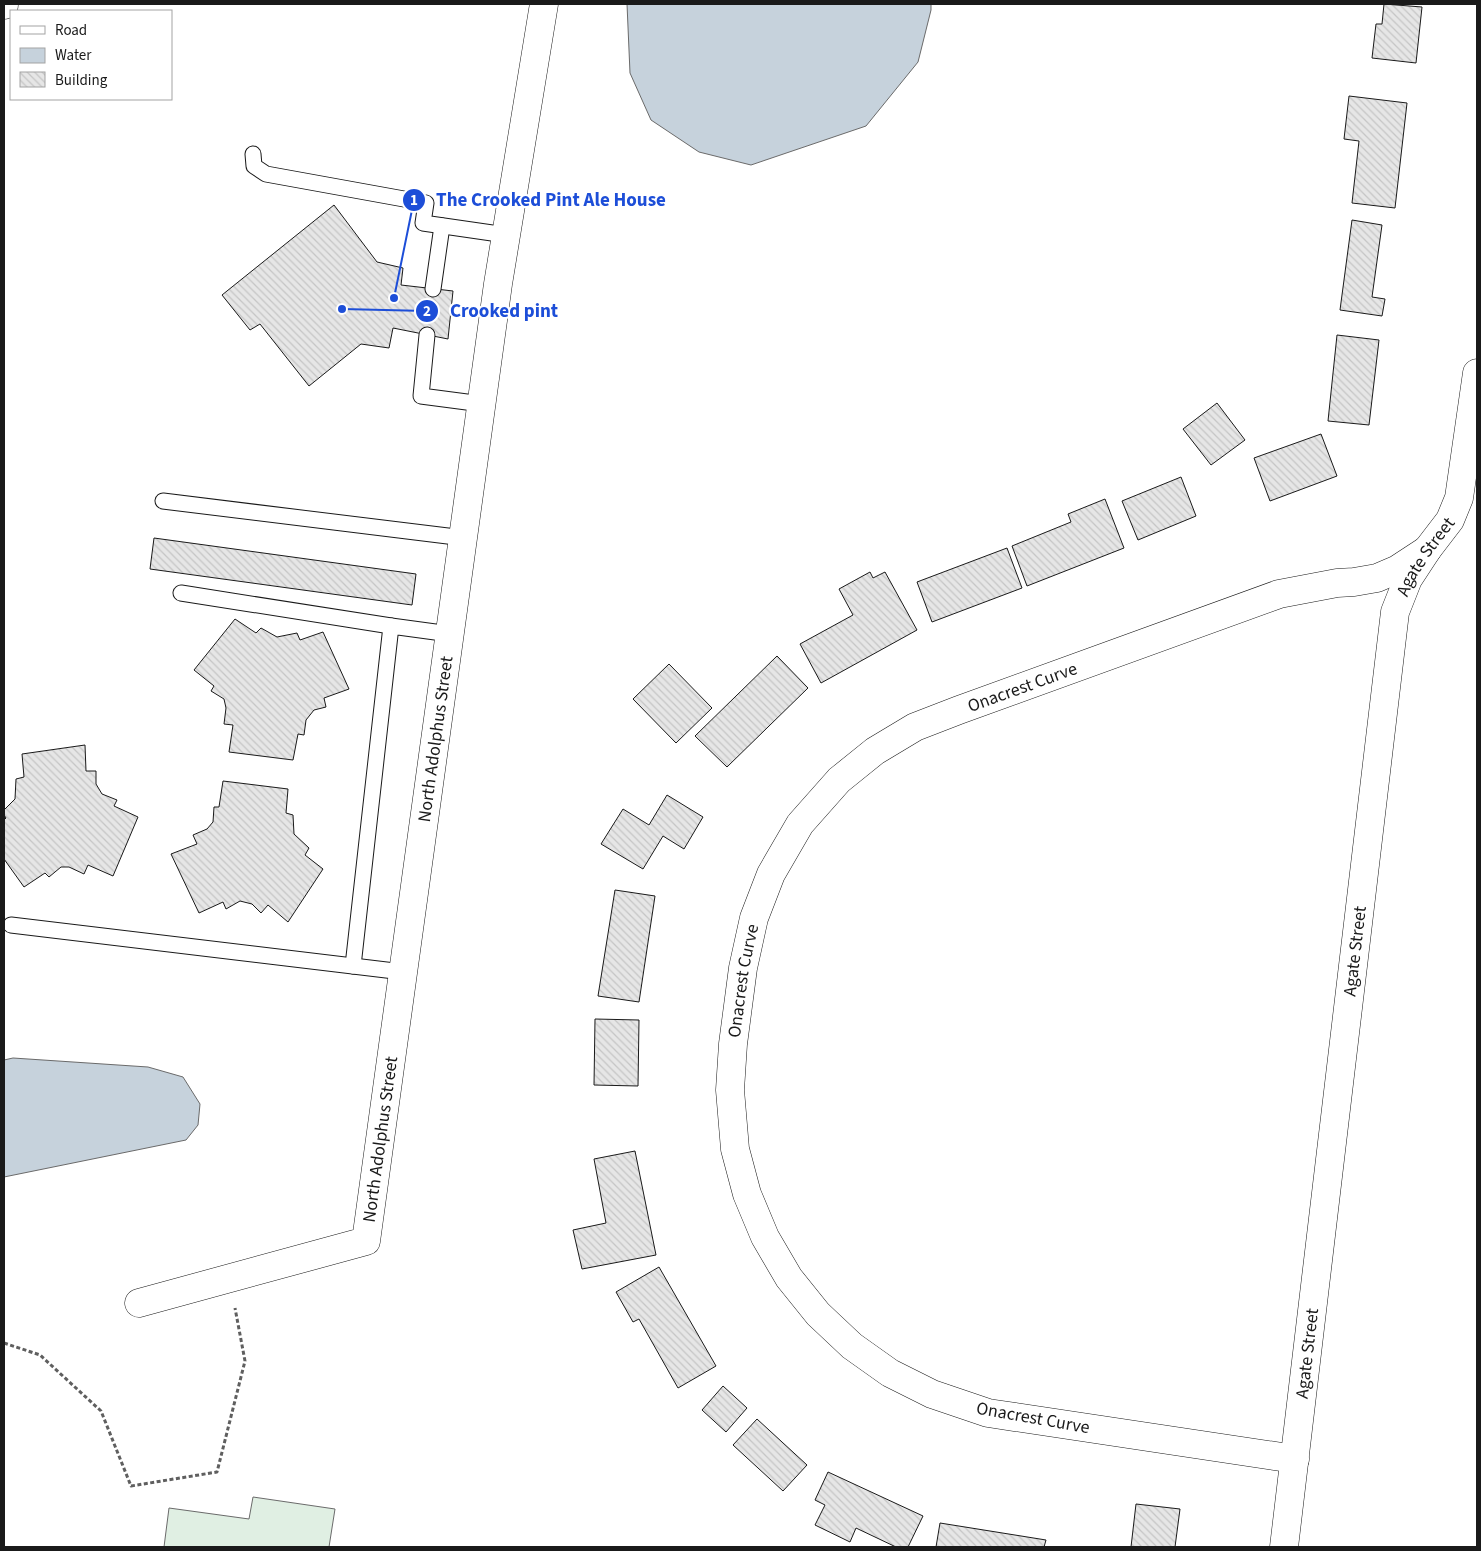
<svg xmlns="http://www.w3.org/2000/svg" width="1481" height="1551" font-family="'Source Sans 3',sans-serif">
<defs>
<pattern id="building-back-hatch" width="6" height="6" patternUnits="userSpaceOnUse" patternTransform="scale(1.25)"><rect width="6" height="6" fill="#e6e6e6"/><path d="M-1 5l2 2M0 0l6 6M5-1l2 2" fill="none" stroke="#c5c5c5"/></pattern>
</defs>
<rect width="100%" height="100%" fill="#fff"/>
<!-- grass -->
<polygon fill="#e0efe3" stroke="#6a6a6a" points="253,1497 335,1509 329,1547 164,1547 169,1508 249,1519"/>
<!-- water -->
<g fill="#c6d2dc" stroke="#6a6a6a">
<polygon points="627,4 931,4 931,10 918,62 866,126 751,165 699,152 651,120 630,73"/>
<polygon points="13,1058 148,1067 183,1077 200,1104 198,1125 186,1140 4,1177 4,1060"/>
</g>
<!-- building -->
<g fill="url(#building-back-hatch)" stroke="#1a1a1a">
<polygon points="1384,4 1422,7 1416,63 1372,58 1376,24 1382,24"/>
<polygon points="1349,96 1407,103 1395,208 1352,203 1359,141 1344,139"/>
<polygon points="334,205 377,262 403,268 401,285 453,291 448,339 393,328 389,348 361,344 309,386 260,324 250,330 222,295"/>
<polygon points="1352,220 1382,225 1372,297 1385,299 1382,316 1340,310"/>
<polygon points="1337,335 1379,340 1369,425 1328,421"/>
<polygon points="1217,403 1245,440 1211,465 1183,429"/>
<polygon points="1321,434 1337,476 1270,501 1254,458"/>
<polygon points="1181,477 1196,516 1138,540 1122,501"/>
<polygon points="1105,499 1124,548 1027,586 1012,546 1071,522 1068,514"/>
<polygon points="154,538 416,574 412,605 150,569"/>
<polygon points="1007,548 1022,588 932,622 917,582"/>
<polygon points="870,572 873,578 885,572 917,630 821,683 800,644 853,615 839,589"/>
<polygon points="235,619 256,633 261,628 277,637 297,633 300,640 323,632 349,689 324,698 326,707 314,710 306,720 304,735 298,734 293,760 229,752 233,725 224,724 226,708 224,699 211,691 214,686 194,670"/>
<polygon points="777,656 808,688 727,767 695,736"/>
<polygon points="669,664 712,708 676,743 633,699"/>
<polygon points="85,745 86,771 96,771 96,784 102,794 117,800 114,806 138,817 113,876 88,865 84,874 69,867 61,867 49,877 45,873 24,887 4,859 4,820 6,818 4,815 4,810 15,799 16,779 24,777 22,754"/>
<polygon points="223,781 288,789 286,813 293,815 294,834 309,848 305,855 323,869 288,922 268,905 261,913 252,904 240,901 226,909 223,902 199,913 171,854 197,844 193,835 207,829 213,822 214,807 219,807"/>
<polygon points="667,795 703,817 684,849 663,836 643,869 601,844 623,809 649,825"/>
<polygon points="615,890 655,896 639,1002 598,996"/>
<polygon points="595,1019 639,1020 638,1086 594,1085"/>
<polygon points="635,1151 656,1255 582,1269 573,1230 606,1223 594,1159"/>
<polygon points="659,1267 716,1366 678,1388 639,1319 633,1322 616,1292"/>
<polygon points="723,1386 747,1408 726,1432 702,1410"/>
<polygon points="757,1419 807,1465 783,1491 733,1445"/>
<polygon points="828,1472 923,1516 908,1547 896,1547 856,1528 850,1542 815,1525 825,1505 815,1500"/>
<polygon points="1136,1504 1180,1509 1175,1547 1131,1547"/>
<polygon points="940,1523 1046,1540 1044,1547 936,1547"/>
</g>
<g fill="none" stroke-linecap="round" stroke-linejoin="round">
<defs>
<g id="service">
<polyline points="253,154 254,166 266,174 426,203 423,223 506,235"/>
<polyline points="433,289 442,226"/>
<polyline points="427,335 421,396 482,404"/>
<polyline points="163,501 464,538"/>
<polyline points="181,593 391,626"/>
<polyline points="11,925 403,972"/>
<polyline points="353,966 391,626 450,634"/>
</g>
<g id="minor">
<path id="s1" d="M139,1303L366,1241L498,284L544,4"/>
<path id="s2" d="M1295,1459L988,1413L932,1394L890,1373L852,1346L818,1314L789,1278L765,1237L747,1194L735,1149L730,1090L733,1044L743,968L754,918L771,874L800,824L839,780L875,751L915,727L959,710L1279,594L1337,583L1354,582L1377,578L1398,569L1427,550"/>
<path id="s3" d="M1284,1547L1395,612L1408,579L1427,550L1450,520L1459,498L1477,373"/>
</g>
<polyline id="motorway" points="4,5 4,4"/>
</defs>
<!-- service casing -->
<use href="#service" stroke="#1a1a1a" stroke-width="17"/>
<!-- minor casing -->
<use href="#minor" stroke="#1a1a1a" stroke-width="29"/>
<!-- motorway casing -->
<use href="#motorway" stroke="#1a1a1a" stroke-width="29"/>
<!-- path -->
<polyline stroke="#5f5f5f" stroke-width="3" stroke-dasharray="4 2.5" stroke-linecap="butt" points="4,1343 40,1355 101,1411 131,1486 217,1472 245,1361 235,1308"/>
<!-- service -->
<use href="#service" stroke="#fff" stroke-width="15"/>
<!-- minor -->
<use href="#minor" stroke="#fff" stroke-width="28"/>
<!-- motorway -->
<use href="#motorway" stroke="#fff" stroke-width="28"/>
</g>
<g text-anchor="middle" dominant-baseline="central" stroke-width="4" stroke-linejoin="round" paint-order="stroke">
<!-- street labels -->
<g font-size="18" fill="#1a1a1a" stroke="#fff">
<text stroke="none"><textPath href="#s3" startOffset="1005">Agate Street</textPath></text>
<text stroke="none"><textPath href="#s2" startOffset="1301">Onacrest Curve</textPath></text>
<text stroke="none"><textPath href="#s1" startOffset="742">North Adolphus Street</textPath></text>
<text stroke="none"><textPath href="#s3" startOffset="600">Agate Street</textPath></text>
<text stroke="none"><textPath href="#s2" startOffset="866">Onacrest Curve</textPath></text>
<text stroke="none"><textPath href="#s1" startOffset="338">North Adolphus Street</textPath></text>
<text stroke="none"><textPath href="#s3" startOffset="195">Agate Street</textPath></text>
<text transform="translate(1033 1418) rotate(10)">Onacrest Curve</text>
</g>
</g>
<!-- callouts -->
<path fill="none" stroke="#1d4ed8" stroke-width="2" d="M394 298L414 200M342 309L427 311"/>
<g fill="#1d4ed8" stroke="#fff" stroke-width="2">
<circle cx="394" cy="298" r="5"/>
<circle cx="342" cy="309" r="5"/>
<circle cx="414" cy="200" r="12"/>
<circle cx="427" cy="311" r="12"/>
</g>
<g font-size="15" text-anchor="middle" font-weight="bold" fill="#fff">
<text x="414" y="205">1</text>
<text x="427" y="316">2</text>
</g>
<g font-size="19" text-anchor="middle" font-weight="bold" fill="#1d4ed8" stroke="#fff" stroke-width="4" stroke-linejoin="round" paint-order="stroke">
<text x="551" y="206">The Crooked Pint Ale House</text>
<text x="504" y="317">Crooked pint</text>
</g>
<!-- border -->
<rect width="1481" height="1551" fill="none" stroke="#1a1a1a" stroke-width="10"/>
<!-- legend -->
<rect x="10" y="10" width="162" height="90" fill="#ffffff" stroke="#a3a3a3"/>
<rect x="20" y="26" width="25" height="8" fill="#ffffff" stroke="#a3a3a3"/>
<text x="55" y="35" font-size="15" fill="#1a1a1a">Road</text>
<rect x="20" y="48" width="25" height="15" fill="#c6d2dc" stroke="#a3a3a3"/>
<text x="55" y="60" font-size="15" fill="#1a1a1a">Water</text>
<rect x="20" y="72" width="25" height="15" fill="url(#building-back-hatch)" stroke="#a3a3a3"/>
<text x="55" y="85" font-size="15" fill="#1a1a1a">Building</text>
</svg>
